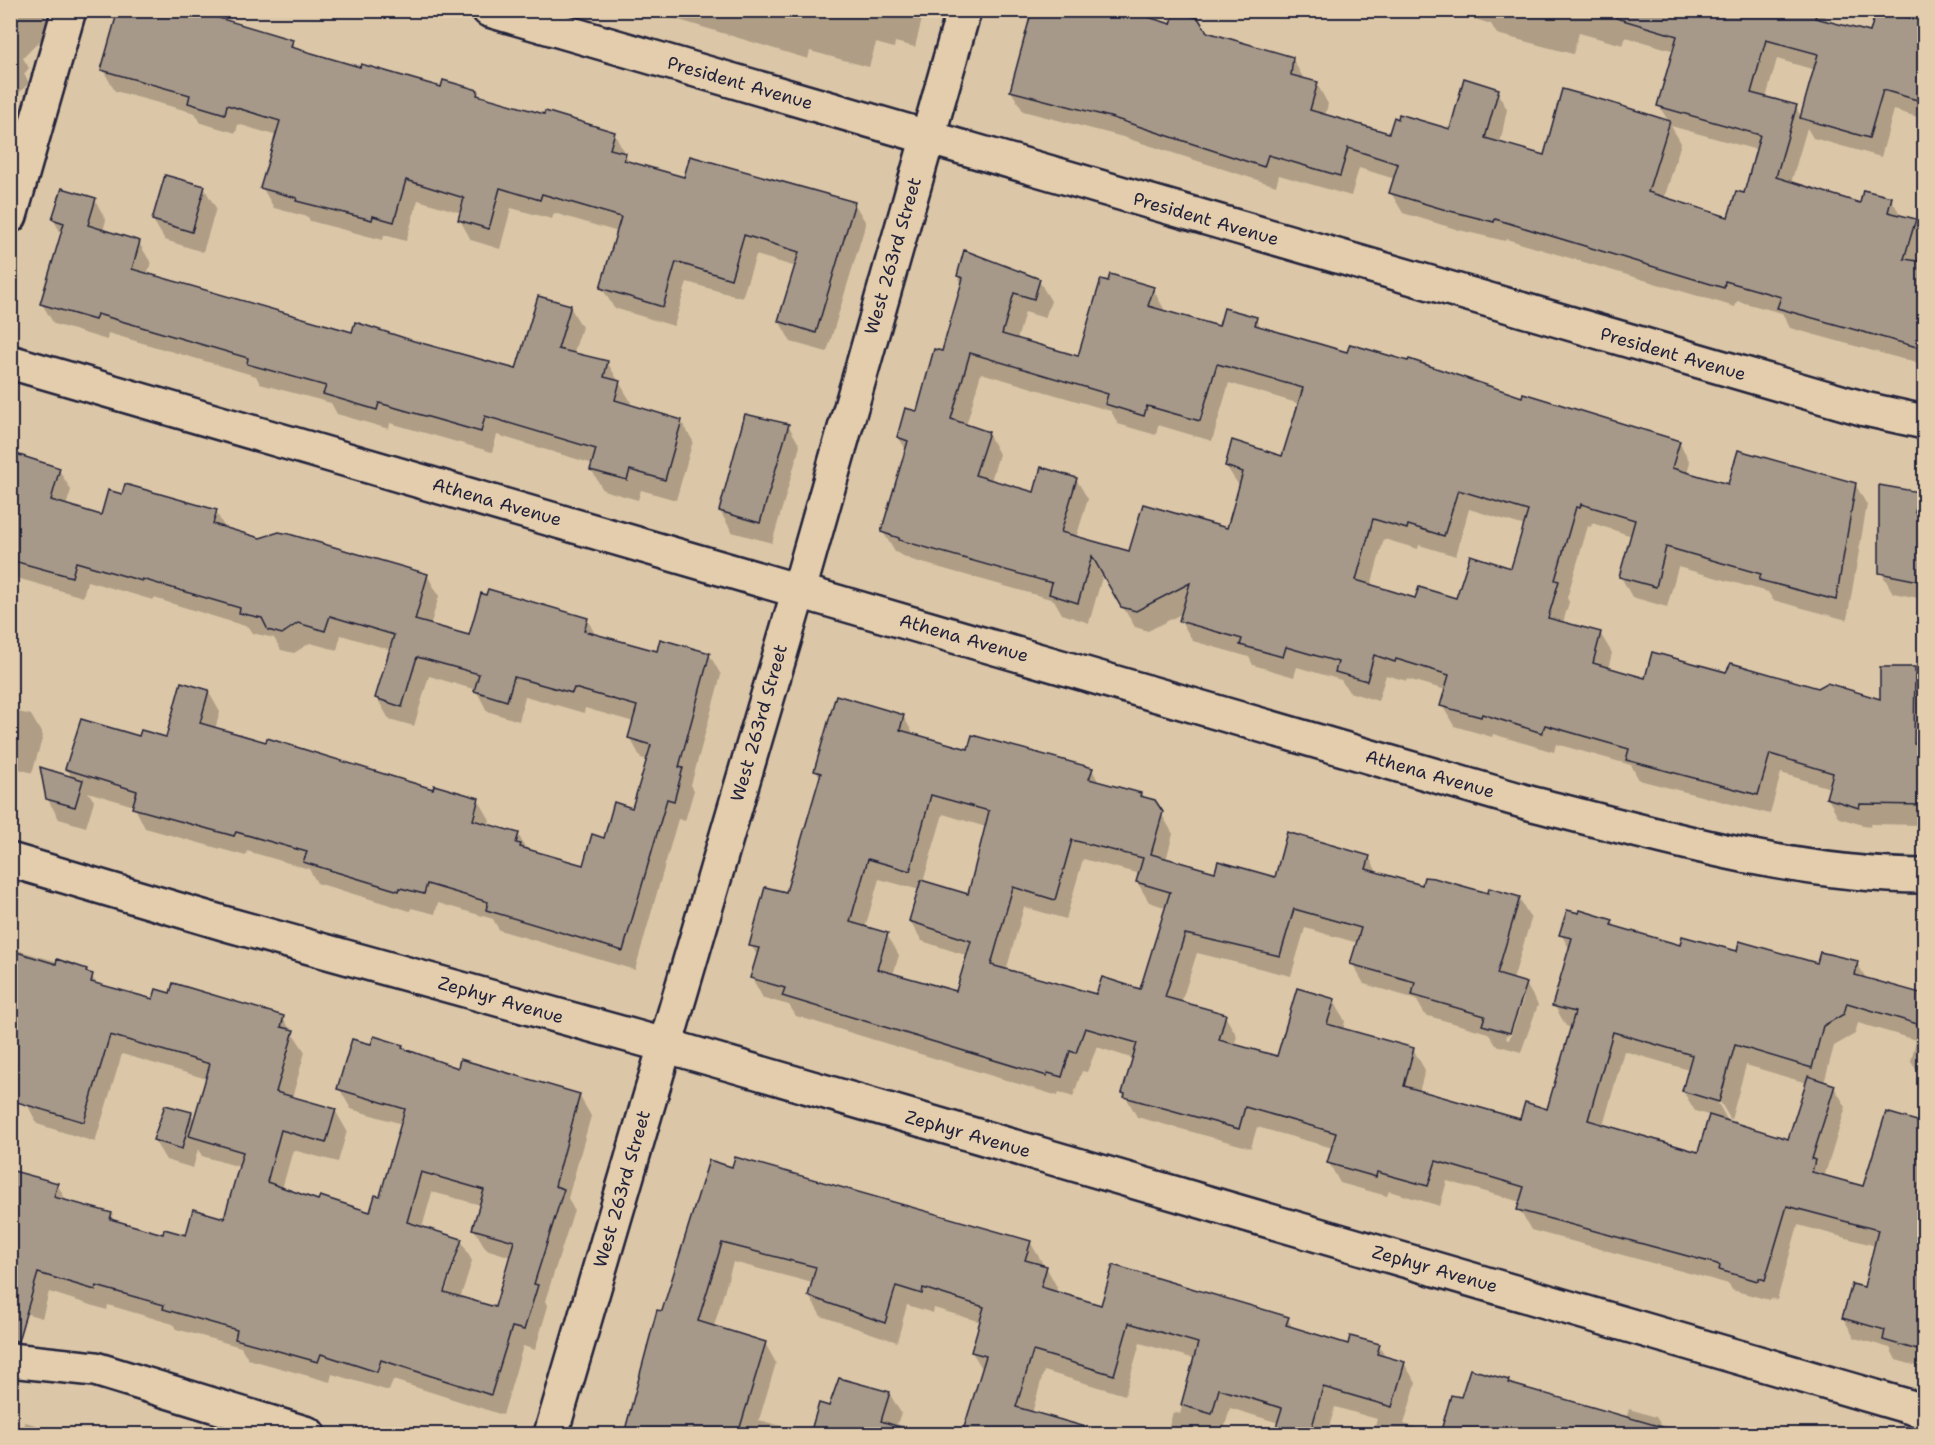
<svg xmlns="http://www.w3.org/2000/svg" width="1935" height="1445" font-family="'Shantell Sans',sans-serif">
<rect width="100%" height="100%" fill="#dbc6a7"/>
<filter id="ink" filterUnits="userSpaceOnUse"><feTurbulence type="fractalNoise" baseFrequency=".0167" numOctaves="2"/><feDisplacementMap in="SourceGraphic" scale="12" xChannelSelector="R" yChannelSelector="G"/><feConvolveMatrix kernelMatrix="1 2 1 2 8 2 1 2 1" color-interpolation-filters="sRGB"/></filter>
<g filter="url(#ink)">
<!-- shadow -->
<g fill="#0003" fill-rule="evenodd">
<polygon points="10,10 41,10 52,28 23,58 29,68 24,74 29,83 10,102"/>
<polygon points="646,10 936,10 935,15 924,11 915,47 895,42 894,48 876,43 869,67 810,51 808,59"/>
<path d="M1033,10H1134L1133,14L1292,58L1304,79L1317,84L1328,104L1325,116L1390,135L1451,131L1495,89L1507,109L1500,144L1545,157L1669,122L1659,106L1675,51L1626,37L1623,45L1579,33L1573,54L1497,34L1491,24L1446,10H1822L1829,23L1871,34L1878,10L1924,22V119L1894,110L1881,157L1813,138L1807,128L1791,183L1861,205L1891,199L1902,217L1915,221L1924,238L1920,263H1924V365L1790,328L1782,313L1737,301L1735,307L1506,239L1505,241L1459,230L1403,213L1391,193L1395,179L1359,168L1351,196L1279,175L1276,186L1123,137L1023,111L1011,91ZM1777,59L1815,70L1801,117L1796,107L1766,98ZM1671,126L1757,150L1745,195L1729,219L1664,199L1681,143Z"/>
<polygon points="292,42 296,50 361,69 442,89 477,91 480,97 614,133 630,164 685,179 854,203 866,223 827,352 791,342 779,321 796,267 756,255 742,298 687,282 674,326 614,308 602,288 618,232 554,213 552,219 511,208 500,249 471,240 460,220 462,213 418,200 406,241 384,235 383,240 310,221 308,217 274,208 262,187 277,136 238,124 236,133 201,123 195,113 115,91 103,70"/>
<polygon points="204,188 216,208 203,252 165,240 153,220"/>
<polygon points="95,200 106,220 103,231 139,243 151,263 147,275 353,334 414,343 517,371 570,307 582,327 573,355 607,362 631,402 630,406 681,421 693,441 676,500 641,490 638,500 603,490 591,469 593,464 497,435 492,452 390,423 389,429 337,414 331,403 260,384 256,376 108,333 107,340 54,324 42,304 62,235 53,219"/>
<path d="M958,276L1039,281L1051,301L1045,318L1025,312L1017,340L1079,358L1153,289L1164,309L1163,312L1220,328L1256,319L1262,329L1348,354L1679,442L1690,462L1687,474L1729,486L1855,484L1867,505L1847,620L1773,600L1768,592L1678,567L1667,607L1632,597L1621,577L1632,536L1592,523L1591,527L1588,526L1567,598L1569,602L1563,623L1600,633L1612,653L1608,669L1646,680L1727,673L1882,701L1881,668H1924V825L1871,824L1870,827L1839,818L1827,797L1830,788L1781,773L1770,814L1639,780L1631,765L1556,744L1554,752L1493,734L1492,737L1454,726L1442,705L1446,690L1407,679V681L1386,675L1378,701L1349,692L1341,680L1297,667L1294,677L1253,665L1249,657L1193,641L1181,621L1183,613L1148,631L1135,627L1103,574L1089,623L1062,614L1054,600L912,560L895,552L883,532L907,451L898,437L918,413L943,353L962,284ZM981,373L1111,411L1118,424L1156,435L1158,425L1212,441L1229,383L1300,404L1283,458L1226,466L1240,487L1228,530L1130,553L1076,538L1088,499L1076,479L1035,494L991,481L999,454L988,433L966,426ZM1469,509L1525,526L1512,569L1457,600H1416L1371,586L1384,539L1418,549L1419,545L1456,556Z"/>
<polygon points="788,425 800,446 772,543 732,532 720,511"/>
<polygon points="10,454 59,470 71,490 66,506 102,516 216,512 226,530 427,575 439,596 430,626 470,637 587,619 596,636 658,653 709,654 721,675 691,785 694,790 685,821 678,819 635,970 499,930 493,919 438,903 435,914 411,908 410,911 317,883 309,869 247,851 246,856 145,828 134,806 88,792 94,801 86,827 59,819 47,798 72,778 67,768 140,738 167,739 208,691 220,712 215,729 434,791 478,799 490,820 488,826 518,834 527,851 584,867 605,840 633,810 648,760 641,758 630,738 634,722 585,708 584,713 525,696 519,721 487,711 476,690 429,676 414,726 389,719 377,698 391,650 341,635 337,650 310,643 294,653 281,650 274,638 252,633 248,627 154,598 153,600 87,581 83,597 10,576"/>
<polygon points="1881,487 1924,495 1924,599 1893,593 1881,572"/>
<polygon points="10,710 31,715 43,736 32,773 10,766"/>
<path d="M903,716L914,735L969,751L1092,769L1099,783L1140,795L1161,813L1173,834L1166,860L1216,874L1276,879L1369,857L1378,874L1423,887L1519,898L1531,919L1513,980L1526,984L1538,1005L1521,1052L1496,1045L1488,1033L1425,1015L1416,999L1364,984L1352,963L1358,943L1305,928L1291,976L1197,953L1181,1003L1225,1016L1237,1036L1234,1046L1278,1058L1334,1001L1345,1021L1343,1030L1413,1049L1425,1070L1419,1092L1521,1121L1548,1110L1572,1028L1566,1026L1554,1005L1570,950L1561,934L1612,921L1616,928L1681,947L1818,965L1857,963L1867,980L1924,996V1081L1911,1061L1916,1040L1858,1023L1855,1034L1834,1046L1824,1083L1834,1087L1846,1107L1824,1177L1864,1188L1887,1113L1924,1125V1368L1896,1360L1890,1348L1855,1338L1843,1318L1865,1289L1876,1246L1798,1225L1777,1300L1770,1298L1769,1300L1732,1290L1729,1284L1531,1230L1519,1209L1521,1202L1447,1181L1440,1206L1389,1191L1387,1196L1340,1183L1329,1163L1333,1148L1257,1127L1251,1148L1137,1117L1124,1093L1134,1059L1097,1047L1087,1072L1082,1071L1073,1097L1059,1092L1058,1096L796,1016L789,1005L763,998L752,978L758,957L751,945L787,894L821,779L816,770ZM943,814L986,827L969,896L923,882ZM1083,859L1140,874L1137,882L1149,902L1167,908L1141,991L1097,996L1006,971L1024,907L1066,919ZM879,879L920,890L910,921L922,941L968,956L957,993L893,975L899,955L887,935L865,928ZM1521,997H1524L1509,1040L1506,1039ZM1624,1051L1689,1070L1683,1091L1695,1111L1711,1116L1699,1154L1603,1126ZM1746,1065L1807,1083L1789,1141L1729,1123L1714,1096L1716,1095L1731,1120Z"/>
<path d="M10,948L86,970L98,985L154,1001L283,1018L305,1052L292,1098L335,1110L347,1131L338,1162L293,1150L282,1189L319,1202L371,1214L381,1198L402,1124L351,1109L339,1088L372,1046H402L405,1050L459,1070L579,1095L591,1116L568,1198L574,1210L545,1301L548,1306L535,1350L523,1346L503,1415L393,1380L389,1391L332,1374L330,1382L248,1359L241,1347L176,1329L173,1324L108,1305L107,1310L49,1292L42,1318L10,1309L57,1184L67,1202L111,1215L115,1222L164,1236L187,1237L225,1220L240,1167L202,1156L198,1149L193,1168L166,1160L154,1140L191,1114L195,1121L207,1079L122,1054L95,1142L37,1124L10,1069ZM432,1192L481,1205L474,1229L486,1249L511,1257L496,1309L460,1299L472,1261L461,1240L422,1228ZM455,1254H458L443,1300L440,1299Z"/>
<polygon points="710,1162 1030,1242 1042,1262 1041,1266 1046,1267 1057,1287 1056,1293 1102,1307 1288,1319 1293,1329 1349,1346 1379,1346 1386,1358 1404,1363 1416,1383 1404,1424 1440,1434 1373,1434 1377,1419 1335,1407 1327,1434 1276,1434 1279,1423 1230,1408 1223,1434 1167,1434 1173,1412 1180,1414 1195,1359 1140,1343 1125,1395 1044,1371 1032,1413 1105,1434 964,1434 983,1370 972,1352 981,1322 934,1308 933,1313 907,1305 897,1342 821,1316 809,1296 813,1283 733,1262 714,1326 765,1343 776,1363 759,1420 810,1434 626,1434 658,1311 663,1313"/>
<polygon points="1471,1371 1607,1413 1627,1416 1629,1409 1656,1417 1661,1425 1697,1434 1441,1434 1452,1396 1462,1399"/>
<polygon points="889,1393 901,1413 897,1424 936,1434 812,1434 820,1405 830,1408"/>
<polygon points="25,1422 66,1434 22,1434"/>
</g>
<!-- building -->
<g fill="#a79989" stroke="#22223b" stroke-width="1.5" fill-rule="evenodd">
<polygon points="118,10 192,10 293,40 291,47 360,67 361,64 441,87 443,80 478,90 477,95 544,114 545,111 615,132 610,149 626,153 624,160 684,177 690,156 855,202 816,333 778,321 799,252 744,235 731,279 676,262 663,307 600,288 621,217 542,194 540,200 500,188 489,229 458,220 464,198 406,180 394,222 373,216 372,220 296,201 297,198 260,188 280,121 227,105 225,114 188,103 190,95 101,70"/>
<polygon points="1032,10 1125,10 1171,24 1175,11 1198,18 1207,32 1293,57 1291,75 1318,82 1310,110 1389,133 1394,117 1398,119 1399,114 1450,129 1464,78 1499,89 1485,138 1544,155 1562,89 1606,101 1670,121 1648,192 1728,217 1736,191 1744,193 1760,135 1657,106 1677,36 1616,18 1617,10 1817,10 1815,18 1870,32 1876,10 1924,21 1924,102 1883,90 1869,138 1800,118 1818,54 1766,40 1751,93 1797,105 1776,177 1860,203 1863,190 1892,197 1888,212 1916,219 1904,259 1924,262 1924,349 1777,308 1781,297 1725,281 1724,288 1495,219 1494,222 1446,210 1389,193 1398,164 1348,148 1340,176 1268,155 1264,167 1110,117 1010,91"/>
<polygon points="165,175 205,186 192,232 152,220"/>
<polygon points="62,188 96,198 88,225 140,241 132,269 352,332 355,322 414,341 516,369 538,296 571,305 558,349 608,361 604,377 620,381 615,400 682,420 665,480 630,470 627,480 590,470 596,449 485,416 481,432 379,403 377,410 323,394 326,386 247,364 248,358 97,314 95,320 40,304 64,223 52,219"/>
<path d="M964,250L1040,279L1034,299L1014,293L1002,334L1078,356L1101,279L1108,281L1110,274L1154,287L1148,306L1219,326L1224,308L1257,317L1255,325L1347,352L1350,344L1408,361L1409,359L1522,397L1523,393L1680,441L1672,468L1728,484L1738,450L1856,483L1836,600L1759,580L1761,574L1666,547L1656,587L1619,577L1635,520L1581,504L1580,508L1576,507L1555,580L1559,581L1548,618L1601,632L1593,663L1645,678L1652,652L1726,672L1731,663L1818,688L1827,683L1880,699V667H1915L1914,744H1924V805L1860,804L1859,808L1826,798L1833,773L1770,754L1758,795L1626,760L1629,749L1545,725L1542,733L1482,714L1481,717L1440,706L1449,675L1396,659L1395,662L1374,655L1367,681L1335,672L1338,662L1286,647L1283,657L1240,645L1242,639L1179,621L1190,583L1136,611L1121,607L1092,556L1078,603L1049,594L1052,583L899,540V538L881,532L908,441L897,437L905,408L917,411L934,349L942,351L963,278L957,276ZM970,353L1108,394L1105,404L1144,416L1147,406L1200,421L1217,364L1303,388L1282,456L1232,440L1225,466L1243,472L1227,528L1143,504L1129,551L1061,532L1077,478L1041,467L1034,492L975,475L989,432L951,419ZM1458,490L1528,511L1511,568L1470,555L1456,598L1419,587L1415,598L1356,580L1373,519L1407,529L1408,525L1444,536Z"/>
<polygon points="745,414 789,424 760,523 719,511"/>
<polygon points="10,452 60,468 51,500 101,515 108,490 122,494 125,484 217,510 213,524 260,538 279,532 289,534 428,574 415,620 469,635 481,593 486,595 488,589 588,618 584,631 657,651 660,639 710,653 679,767 683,768 674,801 667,799 623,951 486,910 488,902 427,884 424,894 400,888 399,891 303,862 307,852 236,832 234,836 132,808 137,791 65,769 81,719 139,736 141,730 166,737 181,682 209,690 200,723 266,742 267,738 433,789 434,785 479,798 473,820 519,833 516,843 521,844 520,847 583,865 592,834 604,838 614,802 632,808 651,745 628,738 637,706 574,688 572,693 514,677 507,701 474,691 479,674 417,657 402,707 375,698 394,635 330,616 325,631 298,623 282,634 268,630 262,618 239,613 240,608 142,579 142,581 76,562 72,577 10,560"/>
<polygon points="1879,485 1919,492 1915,513 1924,515 1924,582 1879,573"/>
<path d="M836,695L904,715L900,730L968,749L972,735L1093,768L1089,779L1141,793L1140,796L1155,800L1163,812L1151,854L1215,872L1218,861L1275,877L1287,832L1370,856L1366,869L1422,885L1424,877L1434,878L1488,893L1489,888L1520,897L1497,974L1527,983L1510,1033L1482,1025L1485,1016L1412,995L1415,982L1350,964L1361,928L1294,909L1280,956L1185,934L1165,997L1226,1014L1219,1040L1277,1056L1297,988L1335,999L1327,1024L1414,1048L1404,1086L1520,1119L1525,1102L1547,1109L1575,1012L1552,1006L1572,938L1559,935L1567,910L1579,913L1580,910L1613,920L1611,925L1680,945L1682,936L1737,951L1739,941L1817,963L1820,952L1858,961L1855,975L1924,994V1026L1847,1003L1844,1014L1823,1026L1812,1068L1735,1045L1719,1102L1682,1091L1692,1055L1613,1032L1588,1120L1698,1152L1709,1115L1788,1139L1808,1076L1835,1085L1812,1159L1815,1160L1812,1172L1863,1186L1886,1112L1924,1123V1352L1883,1340L1885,1330L1842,1318L1852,1284L1864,1287L1878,1230L1787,1206L1765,1280L1759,1278L1758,1281L1719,1270L1720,1266L1717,1264L1517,1210L1524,1187L1436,1161L1428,1186L1377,1172L1376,1177L1327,1163L1336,1133L1245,1107L1239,1129L1124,1097L1125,1094L1122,1093L1137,1043L1085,1028L1076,1053L1070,1051L1062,1077L1048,1073L1047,1076L782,996L785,988L750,978L759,948L749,946L765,887L786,892L821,773L814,771ZM931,795L989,811L968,894L921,880L909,921L971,941L956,991L877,969L888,933L850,922L868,859L910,871ZM1072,840L1143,858L1136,882L1170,892L1140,989L1102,977L1096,994L991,965L1013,887L1055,900Z"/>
<polygon points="40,767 83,780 75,807 46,799"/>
<path d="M10,950L56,964L57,959L87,969L86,972L93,974L91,982L153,999L156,989L170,993L173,983L284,1016L281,1027L294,1030L276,1092L336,1109L326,1143L281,1130L267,1182L318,1200L320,1196L370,1212L375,1195L380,1196L405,1109L337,1089L352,1039L371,1044L374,1036L403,1045L402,1048L458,1068L460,1059L580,1094L555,1186L564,1189L534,1284L538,1285L524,1330L512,1327L491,1395L381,1360L377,1372L321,1354L318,1362L235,1339L237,1330L163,1309L164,1305L96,1286L95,1290L38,1273L18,1341L10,1340V1170L58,1183L54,1197L112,1213L110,1219L163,1234L164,1229L186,1235L193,1209L224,1218L243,1152L189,1136L210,1064L110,1035L84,1122L10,1100ZM421,1172L484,1190L472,1229L514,1241L495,1307L444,1292L462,1239L407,1222Z"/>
<polygon points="165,1105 192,1112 182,1149 153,1140"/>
<polygon points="735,1157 1031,1241 1025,1260 1047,1266 1041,1287 1101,1305 1113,1265 1289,1317 1286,1325 1348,1344 1350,1336 1380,1344 1377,1354 1405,1362 1392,1407 1323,1387 1310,1434 1274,1434 1282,1408 1219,1389 1212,1414 1181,1405 1198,1343 1129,1323 1114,1375 1033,1351 1016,1407 1086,1427 1085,1434 962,1434 986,1356 971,1352 984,1307 923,1288 922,1294 896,1286 885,1323 808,1296 816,1267 722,1243 698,1321 766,1342 738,1434 624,1434 657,1310 662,1311 709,1160 732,1167"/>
<polygon points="1470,1369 1509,1380 1508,1383 1662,1427 1661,1434 1440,1434 1451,1395 1461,1397"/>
<polygon points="839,1378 890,1392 881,1421 900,1427 899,1434 810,1434 819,1403 829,1406"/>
</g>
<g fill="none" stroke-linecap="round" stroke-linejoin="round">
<defs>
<g id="minor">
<polyline points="489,10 1865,409 1924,422"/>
<polyline points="10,216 69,10"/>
<path d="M10,362L1533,804C1662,836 1790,875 1924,876"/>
<polyline points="10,860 230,925 664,1045 1924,1411"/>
<polyline points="10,1360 95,1369 308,1434"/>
<polyline points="551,1434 799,590 964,10"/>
</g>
</defs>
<!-- minor casing -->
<use href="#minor" stroke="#22223b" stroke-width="38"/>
<!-- minor -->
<use href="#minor" stroke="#e3cdac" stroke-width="33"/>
</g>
</g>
<g text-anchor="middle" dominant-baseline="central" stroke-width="6" stroke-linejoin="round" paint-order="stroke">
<!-- street labels -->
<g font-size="18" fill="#22223b" stroke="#e3cdac">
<text transform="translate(740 83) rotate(16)">President Avenue</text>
<text transform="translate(1206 219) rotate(16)">President Avenue</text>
<text transform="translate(893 256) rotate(-74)">West 263rd Street</text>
<text transform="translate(1673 354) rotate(16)">President Avenue</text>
<text transform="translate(497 502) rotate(16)">Athena Avenue</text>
<text transform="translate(964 638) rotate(16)">Athena Avenue</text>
<text transform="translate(759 723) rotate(-74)">West 263rd Street</text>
<text transform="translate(1430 774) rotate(16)">Athena Avenue</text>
<text transform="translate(501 1000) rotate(16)">Zephyr Avenue</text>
<text transform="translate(968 1134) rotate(16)">Zephyr Avenue</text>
<text transform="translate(622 1189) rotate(-74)">West 263rd Street</text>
<text transform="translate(1435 1269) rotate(16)">Zephyr Avenue</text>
</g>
</g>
<!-- margin -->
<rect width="1935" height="1445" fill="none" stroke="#e3cdac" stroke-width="36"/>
<rect x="18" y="18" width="1899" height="1409" fill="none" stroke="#22223b" stroke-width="2" filter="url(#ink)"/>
</svg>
